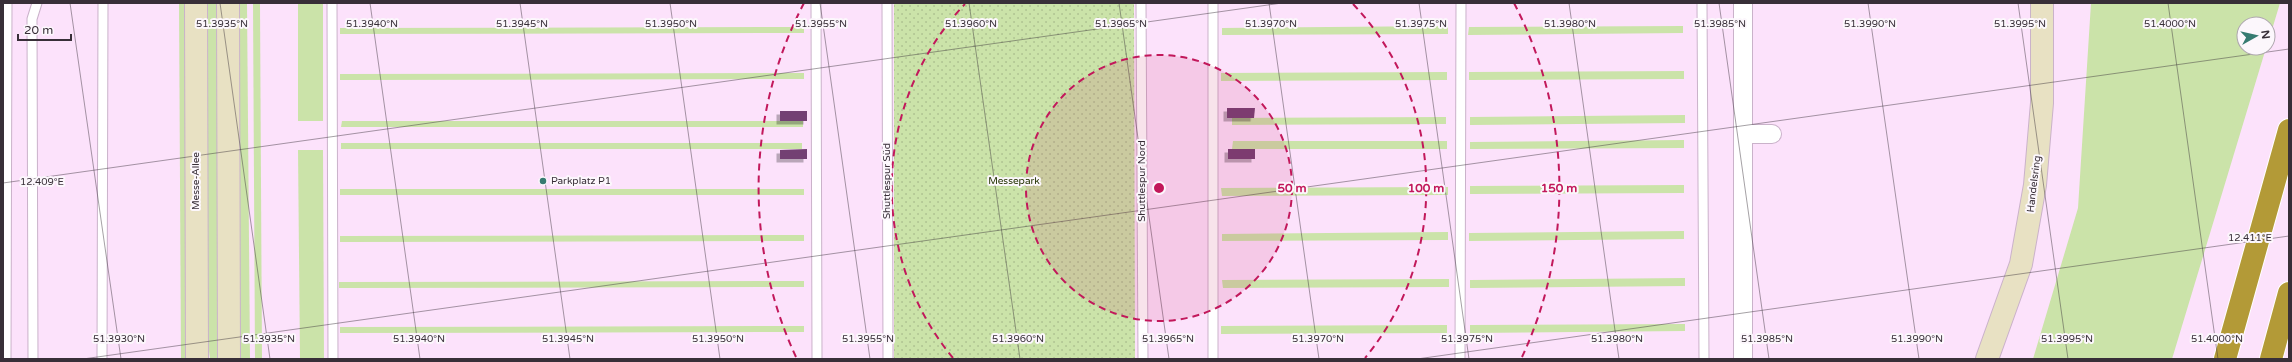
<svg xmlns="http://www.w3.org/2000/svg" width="2292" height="362" font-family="'Varela Round',sans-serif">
<defs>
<pattern id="park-dots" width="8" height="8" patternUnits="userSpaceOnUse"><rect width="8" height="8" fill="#cbe3a9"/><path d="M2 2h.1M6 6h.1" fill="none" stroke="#afc392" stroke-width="1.8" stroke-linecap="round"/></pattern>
<filter id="shadow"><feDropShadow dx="-3.5" dy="3.5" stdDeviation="0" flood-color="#0004"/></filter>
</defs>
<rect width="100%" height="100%" fill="#fce2fb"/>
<!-- green -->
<g fill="#cbe3a9">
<polygon points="179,3 188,3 189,359 181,359"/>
<polygon points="205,3 220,3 220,359 210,359 207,335"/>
<polygon points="237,3 247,3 250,359 237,359"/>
<polygon points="253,3 260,3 262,359 255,359"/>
<rect x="298" y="3" width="25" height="118"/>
<polygon points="2091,3 2280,3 2268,43 2268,24 2244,24 2244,48 2266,48 2172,359 2033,359 2078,208"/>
<polygon points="1448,26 1448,34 1222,35 1222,28"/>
<polygon points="1683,26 1683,33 1468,35 1469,27"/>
<polygon points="804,27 804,33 340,34 340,28"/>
<polygon points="1684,71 1684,79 1469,80 1469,72"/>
<polygon points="1447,72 1447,80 1221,81 1221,73"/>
<polygon points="804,73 804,79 340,80 340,74"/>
<polygon points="1685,115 1685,123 1470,125 1470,117"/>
<polygon points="1446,117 1446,124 1232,125 1232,118"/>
<polygon points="342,121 803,121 803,127 341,127"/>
<polygon points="1684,140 1684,148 1470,149 1470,142"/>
<polygon points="1233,141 1447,141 1447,149 1232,149"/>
<rect x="341" y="143" width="461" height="6"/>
<polygon points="298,150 323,150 324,359 300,359"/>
<polygon points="1684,185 1684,193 1470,194 1470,186"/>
<polygon points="1448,187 1448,195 1222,196 1221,188"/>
<rect x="340" y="189" width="464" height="6"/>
<polygon points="1684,231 1684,239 1469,241 1469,233"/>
<polygon points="1448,232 1448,240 1222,241 1222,234"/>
<polygon points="804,235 804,241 340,242 340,236"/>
<polygon points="1685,278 1685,286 1470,288 1470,280"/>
<polygon points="1449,279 1449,287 1223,288 1222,280"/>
<polygon points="804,281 804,287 339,288 339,282"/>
<polygon points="1685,324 1685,331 1470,333 1470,325"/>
<polygon points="1447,325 1447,333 1221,334 1221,326"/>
<polygon points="804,326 804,332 340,333 340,327"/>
</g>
<!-- park -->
<polygon fill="url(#park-dots)" points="894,3 1134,3 1135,359 894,359"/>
<!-- building -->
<g fill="#734173" filter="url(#shadow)">
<polygon points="1227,108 1255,108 1254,118 1227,118"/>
<rect x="780" y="111" width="27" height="10"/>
<polygon points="807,149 807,159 780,159 780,150"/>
<rect x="1228" y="149" width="27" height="10"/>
</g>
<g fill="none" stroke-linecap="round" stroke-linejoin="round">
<defs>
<g id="service">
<polyline points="332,3 333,359"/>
<polyline points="816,3 817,359"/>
<polyline points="887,3 888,359"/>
<polyline points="1141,3 1143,359"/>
<polyline points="1213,3 1213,359"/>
<polyline points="1702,3 1704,359"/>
<polyline points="6,359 7,3"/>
<polyline points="33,359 32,19 37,3"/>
<polyline points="102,359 103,3"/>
<polyline points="1460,359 1461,3"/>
</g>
<g id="minor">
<polyline points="1743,134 1772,134"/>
<polyline points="1743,359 1743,3"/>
</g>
<g id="secondary">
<polyline points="196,3 197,359"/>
<polyline points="228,3 229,359"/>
<polyline points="1987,359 2021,264 2035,185 2042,103 2042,3"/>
</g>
<g id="motorway">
<polyline points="2225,359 2289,130"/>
<polyline points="2271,359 2289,293"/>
</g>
</defs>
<!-- service casing -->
<use href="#service" stroke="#cab2ca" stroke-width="11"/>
<!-- minor casing -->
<use href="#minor" stroke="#cab2ca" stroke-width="20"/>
<!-- secondary casing -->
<use href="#secondary" stroke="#cab2ca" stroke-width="24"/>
<!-- motorway casing -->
<use href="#motorway" stroke="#fff" stroke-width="24"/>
<!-- service -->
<use href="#service" stroke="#fff" stroke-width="9"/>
<!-- minor -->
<use href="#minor" stroke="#fff" stroke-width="18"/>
<!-- secondary -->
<use href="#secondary" stroke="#e8e1c3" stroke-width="22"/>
<!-- motorway -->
<use href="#motorway" stroke="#b39a37" stroke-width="22"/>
</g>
<!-- ticks -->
<path fill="none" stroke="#382f38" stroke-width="1" stroke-opacity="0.45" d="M70,3L121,359M220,3L270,359M370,3L420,359M520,3L570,359M670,3L720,359M820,3L870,359M969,3L1020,359M1119,3L1169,359M1269,3L1319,359M1419,3L1469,359M1569,3L1619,359M1719,3L1769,359M1868,3L1919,359M2018,3L2068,359M2168,3L2218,359M3,183L1282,3M83,359L2289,49M1417,359L2289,236"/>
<!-- distance rings -->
<circle cx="1159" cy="188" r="133" fill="#c2185b" fill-opacity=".12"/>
<g fill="none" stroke="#c2185b" stroke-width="2" stroke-dasharray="7 5">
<circle cx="1159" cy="188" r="133"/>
<path d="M953 358A267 267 0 0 1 965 4M1353 4A267 267 0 0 1 1365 358"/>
<path d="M796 357A400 400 0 0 1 804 3M1514 3A400 400 0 0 1 1522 357"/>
</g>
<!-- markers -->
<circle fill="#367b71" stroke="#fcf7fc" stroke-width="1.5" cx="543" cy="181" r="4"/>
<g text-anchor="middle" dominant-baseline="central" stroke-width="4" stroke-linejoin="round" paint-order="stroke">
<!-- street labels -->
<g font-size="10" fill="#382f38" stroke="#fcf7fc">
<text transform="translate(196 181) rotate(-90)">Messe-Allee</text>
<text transform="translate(887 181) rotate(-90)">Shuttlespur Süd</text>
<text transform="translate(1142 181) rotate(-90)">Shuttlespur Nord</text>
<text transform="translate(2034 184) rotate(-83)">Handelsring</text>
</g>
<!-- poi labels -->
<g font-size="10" fill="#382f38" stroke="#fcf7fc" text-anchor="start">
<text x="551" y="181">Parkplatz P1</text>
</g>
<!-- park labels -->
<g font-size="10" fill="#223200" stroke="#fcf7fc">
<text x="1014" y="181">Messepark</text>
</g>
</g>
<g font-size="10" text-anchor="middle" fill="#382f38" stroke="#fcf7fc" stroke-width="4" stroke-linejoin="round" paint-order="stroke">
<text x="222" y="27">51.3935°N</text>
<text x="372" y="27">51.3940°N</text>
<text x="522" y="27">51.3945°N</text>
<text x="671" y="27">51.3950°N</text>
<text x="821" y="27">51.3955°N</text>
<text x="971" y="27">51.3960°N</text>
<text x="1121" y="27">51.3965°N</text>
<text x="1271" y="27">51.3970°N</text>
<text x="1421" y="27">51.3975°N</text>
<text x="1570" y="27">51.3980°N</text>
<text x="1720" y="27">51.3985°N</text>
<text x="1870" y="27">51.3990°N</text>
<text x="2020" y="27">51.3995°N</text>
<text x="2170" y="27">51.4000°N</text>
<text x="42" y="185">12.409°E</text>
<text x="2250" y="241">12.411°E</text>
<text x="119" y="342">51.3930°N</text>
<text x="269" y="342">51.3935°N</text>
<text x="419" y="342">51.3940°N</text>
<text x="568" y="342">51.3945°N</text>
<text x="718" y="342">51.3950°N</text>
<text x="868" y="342">51.3955°N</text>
<text x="1018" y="342">51.3960°N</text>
<text x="1168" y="342">51.3965°N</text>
<text x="1318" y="342">51.3970°N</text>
<text x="1467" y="342">51.3975°N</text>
<text x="1617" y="342">51.3980°N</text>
<text x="1767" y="342">51.3985°N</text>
<text x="1917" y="342">51.3990°N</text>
<text x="2067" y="342">51.3995°N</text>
<text x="2217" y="342">51.4000°N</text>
</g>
<circle cx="1159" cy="188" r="6" fill="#c2185b" stroke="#fcf7fc" stroke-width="2"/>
<g font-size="12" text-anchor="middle" font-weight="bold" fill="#c2185b" stroke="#fcf7fc" stroke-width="4" stroke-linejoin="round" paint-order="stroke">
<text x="1292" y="192">50 m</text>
<text x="1426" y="192">100 m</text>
<text x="1559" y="192">150 m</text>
</g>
<!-- border -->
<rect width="2292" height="362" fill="none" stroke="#382f38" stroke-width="8"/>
<!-- north arrow -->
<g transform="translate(2256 36) rotate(82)"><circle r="19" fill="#fcf7fc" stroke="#aea7ae"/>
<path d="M0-3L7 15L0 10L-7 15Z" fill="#367b71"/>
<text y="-6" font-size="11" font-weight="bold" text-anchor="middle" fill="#382f38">N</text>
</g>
<!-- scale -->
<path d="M18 34v6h53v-6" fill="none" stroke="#382f38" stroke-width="2"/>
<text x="24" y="34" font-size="12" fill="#382f38" stroke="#fcf7fc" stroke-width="3" paint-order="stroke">20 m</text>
</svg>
